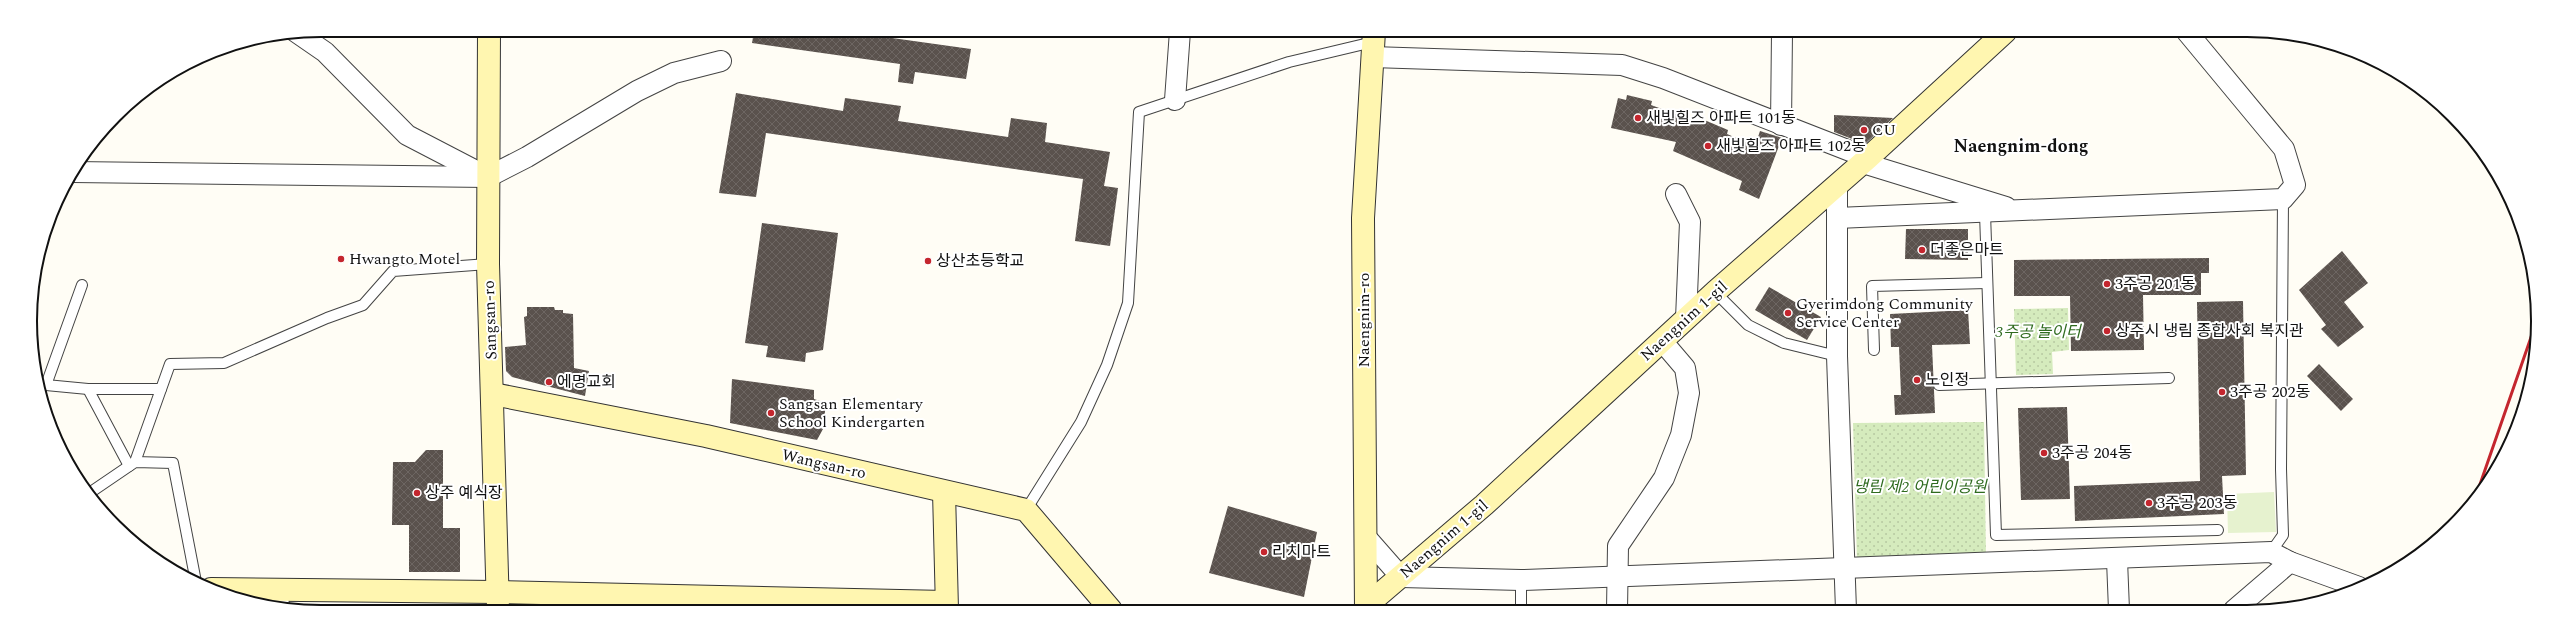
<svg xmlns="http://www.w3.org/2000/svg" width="2568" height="642" font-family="Spectral,'Noto Sans KR',serif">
<defs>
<pattern id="park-dots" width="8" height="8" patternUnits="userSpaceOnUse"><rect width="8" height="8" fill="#d5ebbd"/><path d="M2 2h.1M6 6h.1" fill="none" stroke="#b6c8a1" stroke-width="1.8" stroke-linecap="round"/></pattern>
<pattern id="building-cross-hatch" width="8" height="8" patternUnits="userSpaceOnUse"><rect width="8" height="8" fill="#5a524d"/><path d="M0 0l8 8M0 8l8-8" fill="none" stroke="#6d6662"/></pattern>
</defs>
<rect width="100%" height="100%" fill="#fffdf5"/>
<!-- park -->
<g fill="url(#park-dots)">
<polygon points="2068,308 2069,350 2052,352 2053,374 2016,375 2014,309"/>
<polygon points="1984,422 1986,557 1857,561 1853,423"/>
</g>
<!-- pitch -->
<polygon fill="#e6f2cf" points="2274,492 2276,532 2228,533 2227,494"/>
<!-- building -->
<g fill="url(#building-cross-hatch)">
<polygon points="754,31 842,31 971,49 966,79 915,72 913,84 898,82 900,64 752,43"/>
<polygon points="736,93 843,111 845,98 901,106 898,121 1008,137 1011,118 1047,123 1045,142 1110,152 1104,186 1118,188 1110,246 1075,241 1083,179 766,133 756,197 719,193"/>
<polygon points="1627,95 1652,101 1651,105 1700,123 1702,119 1728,130 1727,134 1755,146 1760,131 1782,138 1759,199 1739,190 1742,181 1673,151 1676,142 1611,128 1618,98 1626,100"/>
<polygon points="1834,115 1893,118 1865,144 1834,132"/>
<polygon points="762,223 838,233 823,350 806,353 805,362 766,357 768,346 745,343"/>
<polygon points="1906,229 1968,229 1968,260 1905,259"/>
<polygon points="2342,251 2368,283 2344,302 2364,327 2338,347 2321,329 2326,325 2299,290"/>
<polygon points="2209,258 2209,273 2201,273 2201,295 2143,295 2144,350 2071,351 2070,296 2014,296 2014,260"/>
<polygon points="1769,287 1821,317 1807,340 1755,310"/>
<polygon points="2243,301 2246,475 2222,476 2224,514 2075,521 2074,486 2200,481 2197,302"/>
<polygon points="527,307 554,307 555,310 563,310 563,313 573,314 574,368 589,371 585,396 512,377 506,371 505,347 526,345 524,317 527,316"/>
<polygon points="1968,310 1970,344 1932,345 1935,413 1895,415 1894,395 1901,395 1899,347 1891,347 1890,314"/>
<polygon points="2319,364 2353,399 2341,411 2307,376"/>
<polygon points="732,379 814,390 814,399 826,403 823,429 817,440 730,423"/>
<polygon points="2067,407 2070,499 2021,500 2018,408"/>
<polygon points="426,450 443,450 443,528 460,528 460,572 409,572 409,525 392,525 393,462 415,462"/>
<polygon points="1228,506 1317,532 1304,597 1209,573"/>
</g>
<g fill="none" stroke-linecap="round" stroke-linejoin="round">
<defs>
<g id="lane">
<polyline points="1985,213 1996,535 2218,530"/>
<polyline points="82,285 46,385 88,389"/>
<polyline points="1715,292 1748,325 1784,343 1837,356"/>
<polyline points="1874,350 1872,286 1987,283"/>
<polyline points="1939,385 2169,378"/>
<polyline points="135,462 170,364 224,363 327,318 363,305 393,271 488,264"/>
<polyline points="129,466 88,389 161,389"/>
<polyline points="88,494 135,462 173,463 196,582"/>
<polyline points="1026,510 1081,422 1107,365 1128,303 1139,112 1289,62 1373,42"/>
<polyline points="2271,552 2283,535 2281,469 2283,199"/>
<polyline points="1521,580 1521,610"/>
</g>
<g id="street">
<polyline points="296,32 325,52 407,135 484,175"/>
<polyline points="1372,57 1622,65 1663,78 1868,158"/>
<polyline points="1175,100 1180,31"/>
<polyline points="1781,125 1782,32"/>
<polyline points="1863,163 2006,207"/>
<polyline points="73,172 488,177 527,157 637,91 674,73 721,61"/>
<polyline points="1837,186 1837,356 1846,610"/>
<polyline points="1676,194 1690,222 1686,319"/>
<polyline points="1837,218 2283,199 2295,185 2284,149 2187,32"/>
<polyline points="1365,536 1401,577 1521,580 2271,552 2290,562 2234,610"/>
<polyline points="2117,560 2119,610"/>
<polyline points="2290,562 2359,587"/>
<polyline points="278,590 279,609"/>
<polyline points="1617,610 1618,546 1664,478 1681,435 1689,393 1685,368 1662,341"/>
</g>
<g id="secondary">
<polyline points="489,30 488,264 498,609"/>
<polyline points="493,394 706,436 1026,510 1111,610"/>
<polyline points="944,492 947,609"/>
<polyline points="211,589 497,592 946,602"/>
<polyline points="1366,606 1484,505 1715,292 1868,158 2005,32"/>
<polyline points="1366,610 1363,218 1374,31"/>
</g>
</defs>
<!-- lane casing -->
<use href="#lane" stroke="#444" stroke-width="12"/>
<!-- street casing -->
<use href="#street" stroke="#444" stroke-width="22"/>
<!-- secondary casing -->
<use href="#secondary" stroke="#333" stroke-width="24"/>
<!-- lane -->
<use href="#lane" stroke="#fff" stroke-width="10"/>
<!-- street -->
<use href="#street" stroke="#fff" stroke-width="20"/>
<!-- secondary -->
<use href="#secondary" stroke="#fff6b0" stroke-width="22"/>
<!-- rail -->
<polyline stroke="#c4262e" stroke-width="3" points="2477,493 2537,320"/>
</g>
<!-- markers -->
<g fill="#c4262e" stroke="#fff" stroke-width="1.5">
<circle cx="1638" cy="118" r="4"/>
<circle cx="1864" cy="130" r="4"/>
<circle cx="1708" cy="146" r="4"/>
<circle cx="1922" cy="250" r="4"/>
<circle cx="341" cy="259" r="4"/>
<circle cx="928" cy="261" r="4"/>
<circle cx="2107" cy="284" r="4"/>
<circle cx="1788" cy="313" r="4"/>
<circle cx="2107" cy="331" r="4"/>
<circle cx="1917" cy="380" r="4"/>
<circle cx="549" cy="382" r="4"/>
<circle cx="2222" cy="392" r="4"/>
<circle cx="771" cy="413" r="4"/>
<circle cx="2044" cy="453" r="4"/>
<circle cx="417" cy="493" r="4"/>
<circle cx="2149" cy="503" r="4"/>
<circle cx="1264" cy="552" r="4"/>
</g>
<g text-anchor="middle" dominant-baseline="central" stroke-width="4" stroke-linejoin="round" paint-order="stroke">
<!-- poi labels -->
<g font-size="16" fill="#111" stroke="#fff" text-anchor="start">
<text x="1646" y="118">새빛힐즈 아파트 101동</text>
<text x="1872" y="130">CU</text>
<text x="1716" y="146">새빛힐즈 아파트 102동</text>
<text x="1930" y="250">더좋은마트</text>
<text x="349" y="259">Hwangto Motel</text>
<text x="936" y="261">상산초등학교</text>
<text x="2115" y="284">3주공 201동</text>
<text x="1796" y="304">Gyerimdong Community<tspan x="1796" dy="18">Service Center</tspan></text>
<text x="2115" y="331">상주시 냉림 종합사회 복지관</text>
<text x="1925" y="380">노인정</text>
<text x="557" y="382">에명교회</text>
<text x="2230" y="392">3주공 202동</text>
<text x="779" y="404">Sangsan Elementary<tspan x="779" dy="18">School Kindergarten</tspan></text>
<text x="2052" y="453">3주공 204동</text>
<text x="425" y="493">상주 예식장</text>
<text x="2157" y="503">3주공 203동</text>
<text x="1272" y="552">리치마트</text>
</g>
<!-- street labels -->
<g font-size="16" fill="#111" stroke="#fff">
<text transform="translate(490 320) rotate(-92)">Sangsan-ro</text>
<text transform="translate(1364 320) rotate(-90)">Naengnim-ro</text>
<text transform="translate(1684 321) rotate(-42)">Naengnim 1-gil</text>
<text transform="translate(824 464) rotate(13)">Wangsan-ro</text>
<text transform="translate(1444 539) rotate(-41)">Naengnim 1-gil</text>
</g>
<!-- park labels -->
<g font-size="16" font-style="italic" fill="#2f6b1f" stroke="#fff">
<text x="2038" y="332">3주공 놀이터</text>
<text x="1920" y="487">냉림 제2 어린이공원</text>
</g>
<!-- quarter labels -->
<g font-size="18" font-weight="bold" fill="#111" stroke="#fff">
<text x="2021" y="146">Naengnim-dong</text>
</g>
</g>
<!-- crop -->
<path d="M0 0H2568V642H0ZM321 37H2247A284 284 0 0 1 2531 321V321A284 284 0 0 1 2247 605H321A284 284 0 0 1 37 321V321A284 284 0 0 1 321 37Z" fill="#fff" fill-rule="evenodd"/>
<path fill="none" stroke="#111" stroke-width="2" d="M321 37H2247A284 284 0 0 1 2531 321V321A284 284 0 0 1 2247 605H321A284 284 0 0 1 37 321V321A284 284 0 0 1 321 37Z"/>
</svg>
